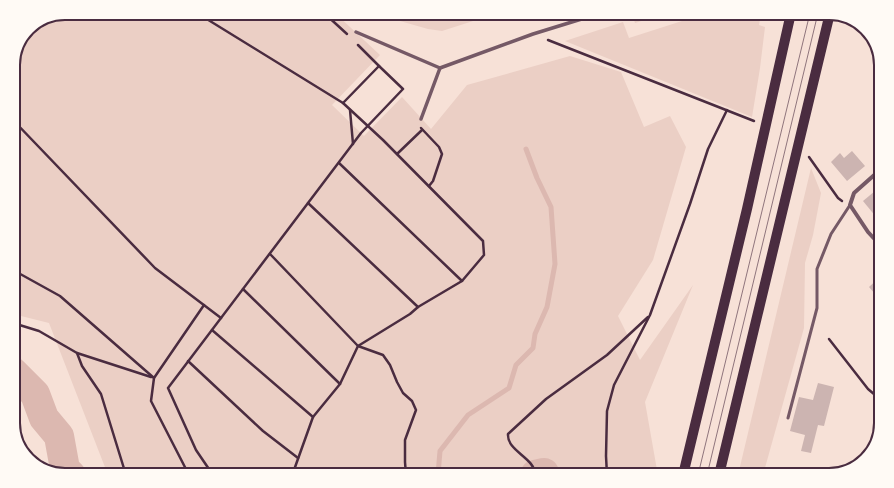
<svg xmlns="http://www.w3.org/2000/svg" width="894" height="488" font-family="Raleway,sans-serif">
<rect width="100%" height="100%" fill="#f7e1d7"/>
<!-- green -->
<g fill="#ebcfc5">
<polygon points="65,13 335,13 380,55 332,105 364,136 402,97 431,129 467,85 570,56 621,72 644,127 670,116 686,147 653,260 618,316 640,360 693,285 645,402 657,470 655,475 555,475 553,463 506,469 489,475 108,475 49,323 13,314 13,62 28,28"/>
<polygon points="372,13 498,13 442,31 428,29"/>
<polygon points="646,13 666,13 635,23 633,17"/>
<polygon points="707,13 761,13 759,25 765,27 760,68 752,117 565,41 623,22 629,38"/>
<polygon points="811,168 821,193 813,235 805,263 804,328 763,475 738,475"/>
</g>
<g fill="none" stroke-linecap="round" stroke-linejoin="round">
<!-- stream -->
<polyline stroke="#dcb8b0" stroke-width="5" points="438,475 440,451 468,415 509,388 516,365 533,348 535,334 547,307 555,264 551,207 537,178 526,149"/>
<!-- river -->
<g stroke="#dcb8b0" stroke-width="30">
<polyline points="13,372 35,394 44,418 59,436 65,469 71,475"/>
<polyline points="535,475 544,473"/>
</g>
</g>
<!-- building -->
<g fill="#ccb4b1">
<polygon points="852,151 865,166 847,181 831,162 840,153 844,158"/>
<polygon points="881,186 881,223 863,201"/>
<polygon points="881,276 881,301 869,287"/>
<polygon points="818,383 834,387 824,426 818,425 811,453 801,451 805,435 790,431 799,397 813,400"/>
</g>
<g fill="none" stroke-linecap="round" stroke-linejoin="round">
<!-- path -->
<g stroke="#4a2c40" stroke-width="2.5">
<polyline points="197,13 343,103"/>
<polyline points="324,13 347,34"/>
<polyline points="548,40 754,121"/>
<polyline points="350,110 353,144"/>
<polyline points="13,120 155,268 221,318"/>
<polyline points="421,128 439,147 442,154 433,181 429,186"/>
<polyline points="397,154 422,130"/>
<polyline points="809,157 838,198 842,201"/>
<polyline points="339,163 462,281"/>
<polyline points="308,203 418,307 462,281 484,255 483,241 383,140 343,103 379,66 358,45"/>
<polyline points="270,254 358,346 383,355 390,365 397,382 403,393 412,401 416,410 405,440 405,462 406,475"/>
<polyline points="13,270 60,296 154,378"/>
<polyline points="243,289 340,384"/>
<polyline points="13,323 39,331 77,353 82,366 101,394 126,475"/>
<polyline points="212,330 313,417"/>
<polyline points="829,339 868,389 881,400"/>
<polyline points="77,353 151,377"/>
<polyline points="188,361 263,431 298,458"/>
<polyline points="189,475 151,401 154,378 204,305"/>
<polyline points="213,475 196,450 168,388 361,133 403,89 379,66"/>
<polyline points="288,475 294,470 313,417 340,384 358,346 410,314 418,307"/>
<path d="M535,475C535,457 507,452 508,434L546,399L607,355L648,317"/>
<polyline points="607,475 606,456 607,411 614,385 650,315 690,204 708,149 727,110"/>
</g>
<!-- service -->
<polyline stroke="#755966" stroke-width="3" points="788,418 817,308 817,269 831,234 850,205"/>
<!-- pedestrian -->
<g stroke="#755966" stroke-width="3.5">
<polyline points="356,32 440,68 421,119"/>
<polyline points="440,68 533,34 601,13"/>
</g>
<!-- minor -->
<polyline stroke="#755966" stroke-width="4" points="881,169 854,193 850,205 868,232 881,246"/>
<!-- primary -->
<g stroke="#4a2c40" stroke-width="10">
<polyline points="683,475 747,209 791,13"/>
<polyline points="719,475 830,13"/>
</g>
<!-- tram -->
<g stroke="#8f747c" stroke-width="1">
<polyline points="698,475 810,13"/>
<polyline points="707,475 818,13"/>
</g>
</g>
<!-- crop -->
<path d="M0 0H894V488H0ZM65 20H829A45 45 0 0 1 874 65V423A45 45 0 0 1 829 468H65A45 45 0 0 1 20 423V65A45 45 0 0 1 65 20Z" fill="#fffaf5" fill-rule="evenodd"/>
<path fill="none" stroke="#4a2c40" stroke-width="2" d="M65 20H829A45 45 0 0 1 874 65V423A45 45 0 0 1 829 468H65A45 45 0 0 1 20 423V65A45 45 0 0 1 65 20Z"/>
</svg>
